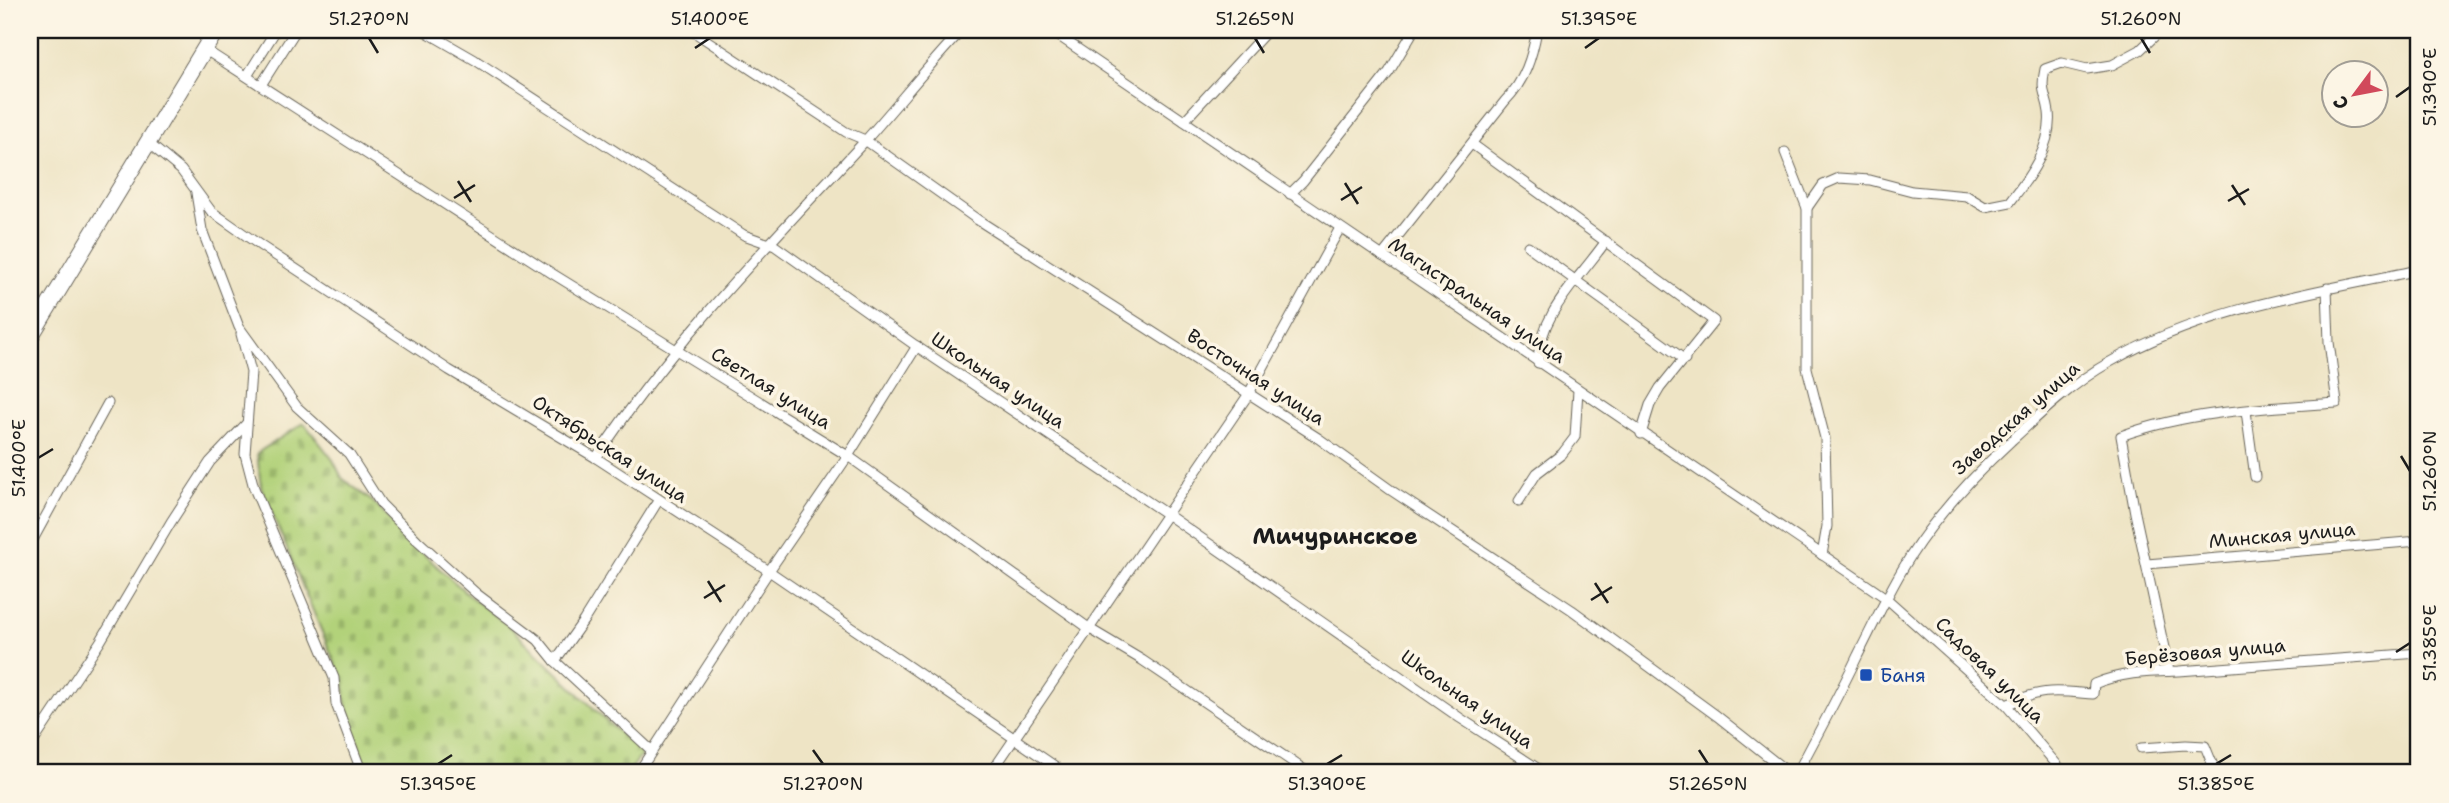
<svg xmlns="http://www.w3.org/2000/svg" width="2449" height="803" font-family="'Shantell Sans',sans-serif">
<defs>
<pattern id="cemetery-stones" width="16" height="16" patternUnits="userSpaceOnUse" patternTransform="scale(1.75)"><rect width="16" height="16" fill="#b2d27a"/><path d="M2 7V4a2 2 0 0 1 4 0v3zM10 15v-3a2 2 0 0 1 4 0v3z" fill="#98b469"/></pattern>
</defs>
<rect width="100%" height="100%" fill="#fcf5e5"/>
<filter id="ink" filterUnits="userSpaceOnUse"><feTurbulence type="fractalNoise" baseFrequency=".0143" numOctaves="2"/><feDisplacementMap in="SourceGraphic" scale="14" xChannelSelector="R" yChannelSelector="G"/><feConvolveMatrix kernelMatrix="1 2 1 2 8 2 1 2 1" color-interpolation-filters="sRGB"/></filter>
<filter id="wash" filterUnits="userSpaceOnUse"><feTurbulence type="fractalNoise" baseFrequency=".00686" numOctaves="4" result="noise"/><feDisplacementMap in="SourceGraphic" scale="28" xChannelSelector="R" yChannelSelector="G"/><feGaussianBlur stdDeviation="1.57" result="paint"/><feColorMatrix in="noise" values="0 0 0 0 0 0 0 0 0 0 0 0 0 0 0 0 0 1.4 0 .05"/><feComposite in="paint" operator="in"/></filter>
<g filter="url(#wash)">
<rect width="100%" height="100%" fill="#eee4c5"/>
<!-- cemetery -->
<polygon fill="url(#cemetery-stones)" stroke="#67774b" stroke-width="2" points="304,423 333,460 342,478 373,502 420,551 472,598 509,626 615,729 643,753 628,773 367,773 345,700 345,687 261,487 257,453"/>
</g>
<g filter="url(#ink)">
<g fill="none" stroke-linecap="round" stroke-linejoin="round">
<defs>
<g id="street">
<polyline points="423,30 475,60 744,235 775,246 919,348 1168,515 1460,718 1545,773"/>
<polyline points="691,30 846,132 865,140 978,220 1318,438 1392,491 1572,610 1717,716 1789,773"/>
<polyline points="1050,30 1886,598 2006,705 2064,773"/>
<polyline points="204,49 553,274 848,456 1090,629 1142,660 1309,773"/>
<polyline points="247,76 276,30"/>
<polyline points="261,85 296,30"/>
<polyline points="1184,121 1268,30"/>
<polyline points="147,142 181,170 211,211 261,246 449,370 596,458 769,571 1065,773"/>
<polyline points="1472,144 1714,321 1660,388 1650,405 1641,434"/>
<polyline points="1785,152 1807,208 1807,368 1825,438 1827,526 1822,555"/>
<polyline points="196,193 202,230 239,327 297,407 349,454 381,504 417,540 477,594 538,640 555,661 651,750"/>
<polyline points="1290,194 1303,181 1389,72 1414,30"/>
<path d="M1807,208L1823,185L1839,178L1870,180L1912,191L1967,196L1985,207L2010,202C2029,178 2053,145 2049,112C2046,92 2040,92 2045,69L2062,63L2087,69L2112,65L2140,50L2161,30"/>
<polyline points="1528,246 1685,360"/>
<path d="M1382,256L1505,101C1525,81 1532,57 1537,30"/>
<polyline points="241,334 251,372 245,454 254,488 334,678 336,704 362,773"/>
<path d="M1538,363C1539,313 1579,280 1606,241"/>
<polyline points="2246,411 2255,477"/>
<path d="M596,458C672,343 770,243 864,142C897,105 928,66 962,30"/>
<polyline points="1519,501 1537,473 1562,454 1575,437 1578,390"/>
<polyline points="30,545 108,403"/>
<polyline points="2147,564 2419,541"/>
<polyline points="555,661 584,620 658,501"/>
<path d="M2169,671L2135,513L2121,436C2189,411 2265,408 2337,403L2329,342L2327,288"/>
<path d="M2006,705C2043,688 2054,691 2093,694L2094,684C2122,672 2150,672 2179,671L2419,653"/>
<polyline points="30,747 100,642 171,522 210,462 246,424"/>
<polyline points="2141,748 2186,745 2205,746 2216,773"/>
<polyline points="638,773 769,571 848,456 917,346"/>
<polyline points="991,773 1248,395 1340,228"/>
<path d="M1797,773C1818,734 1839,695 1858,655C1875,622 1890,588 1910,557C1938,513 1973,476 2011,441C2041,413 2074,382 2110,362C2204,308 2315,292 2419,270"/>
</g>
<polyline id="highway" points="30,337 216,30"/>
</defs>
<!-- street casing -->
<use href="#street" stroke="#666257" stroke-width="11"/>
<!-- highway casing -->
<use href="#highway" stroke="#666257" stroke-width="18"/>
<!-- street -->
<use href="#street" stroke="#fff" stroke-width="9"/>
<!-- highway -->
<use href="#highway" stroke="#fff" stroke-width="16"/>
</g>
</g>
<!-- ticks -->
<path fill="none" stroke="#1c1c1c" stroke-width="2.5" d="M369,38L378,53M1255,38L1264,53M2141,38L2150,53M695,48L710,38M1585,48L1599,38M2396,97L2410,87M458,181L471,202M1345,183L1358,204M2232,185L2245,205M454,198L475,185M1341,200L1362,187M2228,201L2249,189M2401,456L2410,471M38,458L53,449M708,581L721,602M1595,583L1608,603M704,598L725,585M1591,600L1612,587M2396,652L2410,643M813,750L823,764M1699,750L1708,764M438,764L452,755M1327,764L1342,755M2216,764L2231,755"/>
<!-- markers -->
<rect fill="#1a4fb4" stroke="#fcf5e5" stroke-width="2.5" x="1859" y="668" width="14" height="14" rx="3.5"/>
<g text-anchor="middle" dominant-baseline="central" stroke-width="7" stroke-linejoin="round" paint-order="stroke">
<!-- street labels -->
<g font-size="19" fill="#1c1c1c" stroke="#fcf5e5">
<text transform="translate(1477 300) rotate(34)">Магистральная улица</text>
<text transform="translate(1256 377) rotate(33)">Восточная улица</text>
<text transform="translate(998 380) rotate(34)">Школьная улица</text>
<text transform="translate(771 388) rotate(32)">Светлая улица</text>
<text transform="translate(2016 418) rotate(-41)">Заводская улица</text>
<text transform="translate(610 449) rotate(33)">Октябрьская улица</text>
<text transform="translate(2282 535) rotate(-5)">Минская улица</text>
<text transform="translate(2205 652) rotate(-5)">Берёзовая улица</text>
<text transform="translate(1990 670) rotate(44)">Садовая улица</text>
<text transform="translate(1467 699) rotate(35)">Школьная улица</text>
</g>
<!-- transit labels -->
<g font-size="19" fill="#164399" stroke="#fcf5e5" text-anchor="start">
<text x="1880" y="675">Баня</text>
</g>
<!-- quarter labels -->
<g font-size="23" font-weight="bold" fill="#1c1c1c" stroke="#fcf5e5">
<text x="1335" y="536">Мичуринское</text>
</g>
</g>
<!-- margin -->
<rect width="2449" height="803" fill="none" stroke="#fcf5e5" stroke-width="77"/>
<!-- north arrow -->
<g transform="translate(2355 94) rotate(238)"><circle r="33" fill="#fcf5e5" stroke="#a29e95" stroke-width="2"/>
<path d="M0-5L12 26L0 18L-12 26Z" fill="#d1495b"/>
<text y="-10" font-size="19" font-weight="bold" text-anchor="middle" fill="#1c1c1c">С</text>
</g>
<rect x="38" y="38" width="2372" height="726" fill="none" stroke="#1c1c1c" stroke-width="2.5"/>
<g font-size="18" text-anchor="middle" fill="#1c1c1c">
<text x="369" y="25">51.270°N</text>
<text x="710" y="25">51.400°E</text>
<text x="1255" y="25">51.265°N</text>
<text x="1599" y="25">51.395°E</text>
<text x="2141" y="25">51.260°N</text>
<text transform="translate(2430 87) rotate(-90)" y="6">51.390°E</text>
<text transform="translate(19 458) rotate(-90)" y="6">51.400°E</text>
<text transform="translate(2430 471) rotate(-90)" y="6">51.260°N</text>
<text transform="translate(2430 643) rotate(-90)" y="6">51.385°E</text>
<text x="438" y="790">51.395°E</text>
<text x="823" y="790">51.270°N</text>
<text x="1327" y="790">51.390°E</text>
<text x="1708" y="790">51.265°N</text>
<text x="2216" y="790">51.385°E</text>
</g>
</svg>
